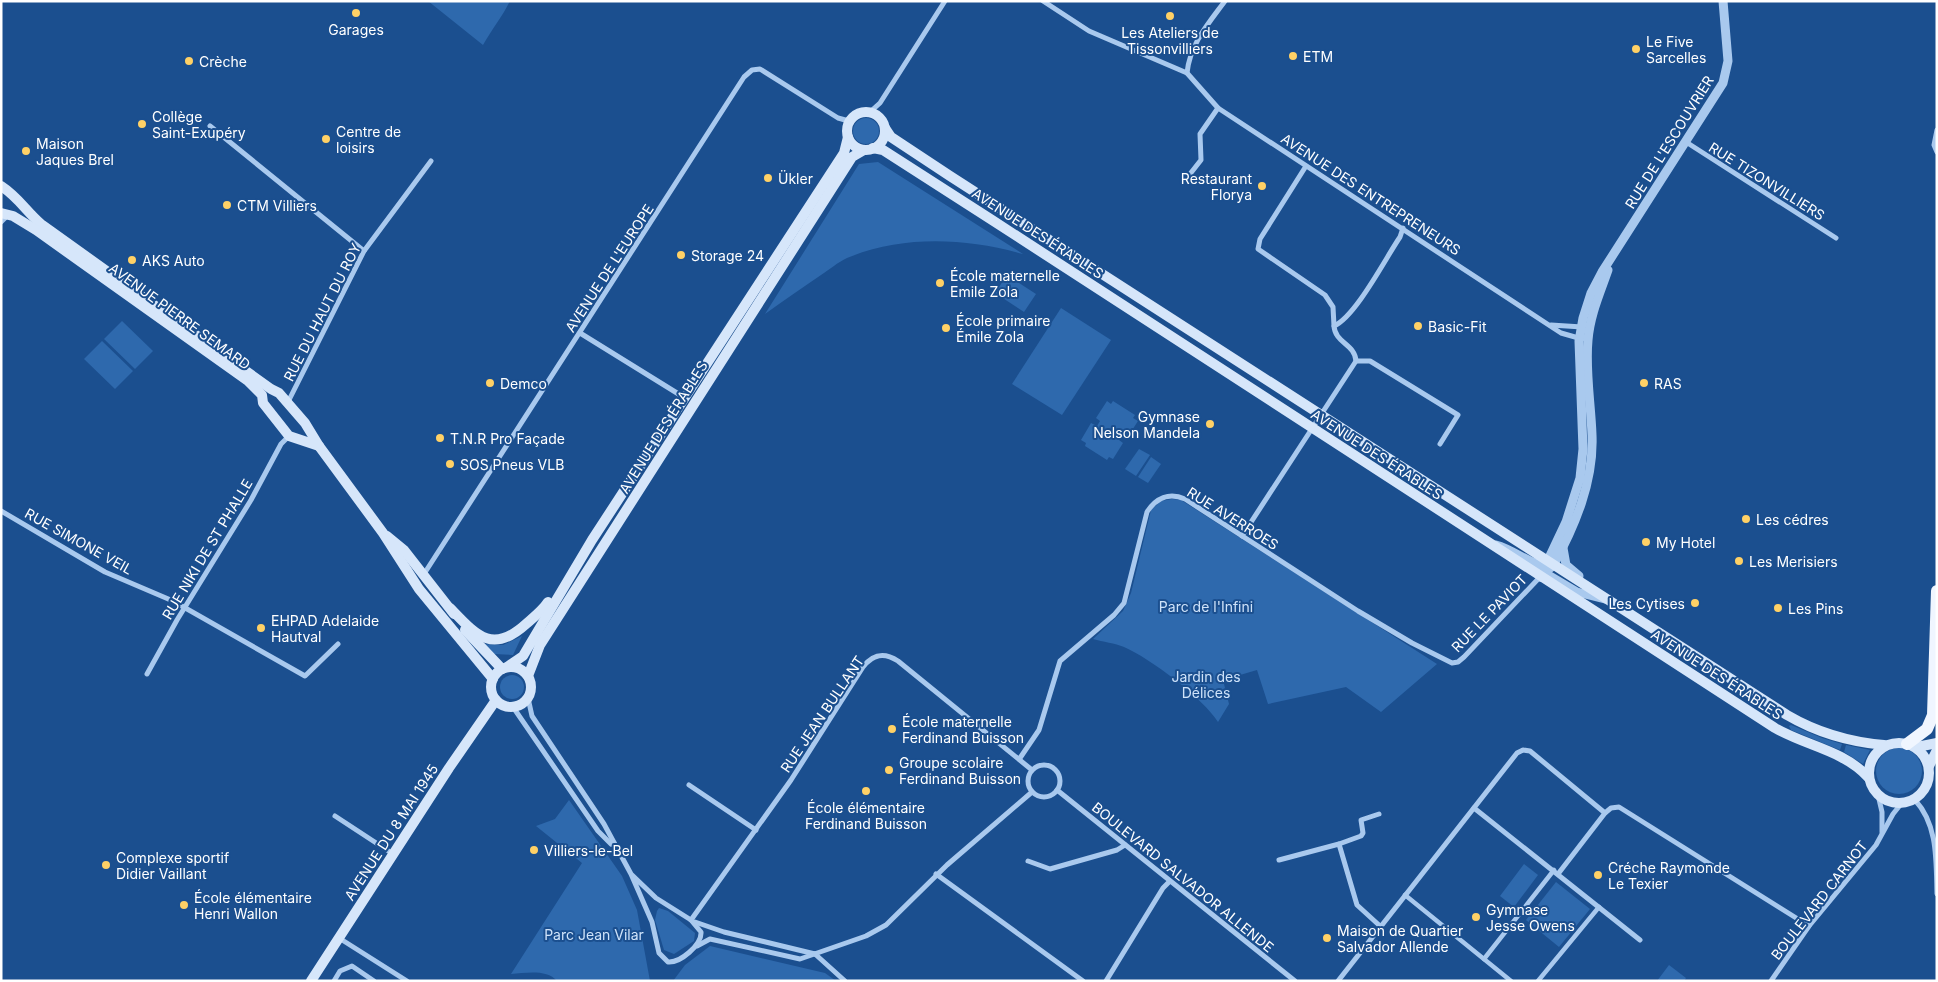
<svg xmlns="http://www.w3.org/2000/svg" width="1938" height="982" font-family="Inter,sans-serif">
<rect width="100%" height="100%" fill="#1b4f8f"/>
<!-- green -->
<g fill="#2e69ad">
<path d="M428,1H510C502,17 492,29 483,45Z"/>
<circle cx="866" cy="131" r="13"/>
<path d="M878,162L1023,254C965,238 903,235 847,258C838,262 829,270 821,275C802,288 783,301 765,314L859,164Z"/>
<polygon points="1007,275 1036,294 1024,312 995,293"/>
<polygon points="1061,308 1111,340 1062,415 1012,384"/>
<polygon points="122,321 153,351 135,369 104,339"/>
<polygon points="102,341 133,371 115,389 84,359"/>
<polygon points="1107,401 1111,404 1113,401 1135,415 1133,418 1138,421 1127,438 1122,435 1119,440 1123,443 1113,459 1109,457 1107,460 1085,446 1086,443 1081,440 1091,423 1097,426 1100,421 1096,418"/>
<polygon points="1139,449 1150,455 1136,476 1125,469"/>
<polygon points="1151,457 1161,464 1148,483 1138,477"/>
<path d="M1172,499L1181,500L1437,664L1381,712L1346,687L1268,704L1257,670L1223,680L1229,704L1218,722C1204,699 1150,658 1124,647C1115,643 1103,642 1093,639L1123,611L1131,593L1151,510L1161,501Z"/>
<polygon points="522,636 513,655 494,654 481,644 503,645"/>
<circle cx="512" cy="687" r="12"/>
<polygon points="1791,725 1822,738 1842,744 1840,750 1791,730 1789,726"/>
<polygon points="1846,745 1870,750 1863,764 1844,752"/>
<circle cx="1899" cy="771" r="23"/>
<path d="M569,800L622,876L637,910L650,981H557C547,969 526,973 511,974L582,863L536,826L555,819Z"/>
<polygon points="1524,864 1538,875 1514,907 1500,896"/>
<polygon points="1556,882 1590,909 1559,947 1526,920"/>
<polygon points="659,908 668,911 695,933 694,941 674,954 664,950 655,920 657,911"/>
<polygon points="710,946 825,973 836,981 673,981 685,965"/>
<polygon points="1669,965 1686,978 1684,981 1657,981"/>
</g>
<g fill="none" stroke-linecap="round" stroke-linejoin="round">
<!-- pedestrian -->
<g stroke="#a9c9ee" stroke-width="4.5">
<polyline points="1405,895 1511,981"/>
<polyline points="1484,959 1554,870"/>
<polyline points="1538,981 1599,907"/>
</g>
<!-- minor -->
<g stroke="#a9c9ee" stroke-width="5">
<polyline points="1043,1 1089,31 1187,73"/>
<path d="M1225,1C1208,24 1190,44 1187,73L1218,108L1561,333L1582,339"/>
<polyline points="870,112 880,103 945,1"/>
<polyline points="210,126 364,251"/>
<polyline points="1937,130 1934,145 1937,152"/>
<polyline points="1686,142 1836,238"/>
<polyline points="1306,166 1260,239 1258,249 1325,295 1333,307 1334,326"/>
<polyline points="1190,174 1201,160 1200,134 1218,108"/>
<polyline points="1,222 7,216"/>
<path d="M1403,228L1400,237C1385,259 1356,316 1334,326C1335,343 1355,344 1356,361H1370L1458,415L1440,444"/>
<polyline points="1551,325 1582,327"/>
<polyline points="580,333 685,398"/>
<polyline points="288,402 364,251 431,161"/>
<polyline points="1,511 105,572 173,601 305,676 338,644"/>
<polyline points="1242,536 1356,361"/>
<polyline points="424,574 744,77 752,70 760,69 838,118 849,121"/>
<polyline points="147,674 177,620 251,500 281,444 289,436"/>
<path d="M528,698L532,716L604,824L631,874L656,898L691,920L701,932C702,945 680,963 668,962L659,953L652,922L631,874"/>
<polyline points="513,707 598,831 611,844"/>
<path d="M1020,758L1039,730L1060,661L1114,615L1124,603L1147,512C1156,498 1169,492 1185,499L1358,611L1412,643L1452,663L1458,662L1464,657L1540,577"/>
<circle cx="1044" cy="781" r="16"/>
<polyline points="689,785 756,830"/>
<polyline points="1057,790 1295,981"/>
<polyline points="1878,795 1882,812 1882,832"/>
<path d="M1915,800C1938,825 1936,860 1937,894"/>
<polyline points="1474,808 1640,940"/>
<polyline points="335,816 393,854"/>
<polyline points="1339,844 1361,836 1363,833 1361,820 1379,814"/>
<polyline points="1279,860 1339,844 1357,905 1380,926"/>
<polyline points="1028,861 1050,869 1117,850 1125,845"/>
<polyline points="936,874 1083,981"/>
<polyline points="1558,874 1605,813 1611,808 1619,807 1809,926"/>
<path d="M691,920L791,780L863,667C873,654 884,652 898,661L1032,770"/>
<polyline points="695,922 724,932 815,954"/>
<polyline points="339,938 407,981"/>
<polyline points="697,946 710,939 800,959 866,936 886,925 947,865 1032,792"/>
<polyline points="815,954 845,981"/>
<polyline points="334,981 340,971 352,966 374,981"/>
<polyline points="1106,981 1163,888 1169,882"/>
<polyline points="1338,981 1517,753 1523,750 1530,751 1605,813"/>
<polyline points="1771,981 1809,926 1876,845 1893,814 1901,804"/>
</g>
<!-- tertiary -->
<g stroke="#a9c9ee" stroke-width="9">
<path d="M1496,545C1515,550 1530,565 1548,567"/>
<polyline points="1563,548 1566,565 1579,576"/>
<path d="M1549,569L1553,566C1575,526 1594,481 1592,435C1591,404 1585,371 1588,340C1590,315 1600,293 1608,270"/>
<polyline points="1540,577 1566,522 1580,478 1583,449 1579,341 1583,318 1591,293 1602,272 1723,83 1728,61 1723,1"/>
<polyline points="1540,577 1550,576 1577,592 1605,599"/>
</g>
<!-- secondary -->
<g stroke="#d6e6fa" stroke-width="10">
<circle cx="866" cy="131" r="19"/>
<path d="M885,128L891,137L950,176L1787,715C1816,732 1850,742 1884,745"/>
<path d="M873,148L883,150L992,220L1775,728C1806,746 1843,750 1868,777"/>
<path d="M1,186C18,197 26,211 41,224L271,389L279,393L305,423L319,446L383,533L419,589L493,679"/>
<polyline points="1,213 13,216 36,230 248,381 262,395 263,403 289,436 319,446"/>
<polyline points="387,536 404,550 454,614"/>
<path d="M450,608C476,635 492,655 526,624C534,617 543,610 548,602"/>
<polyline points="465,630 502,669"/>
<polyline points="507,667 523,656 592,540 844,153 848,137"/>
<circle cx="511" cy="687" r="20"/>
<polyline points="528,676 540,645 852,157 864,150"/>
<circle cx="1899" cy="773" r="30"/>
<polyline points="1917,747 1937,743"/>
<polyline points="1929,766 1937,750"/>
<polyline points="311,981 449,768 496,700"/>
</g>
<!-- primary -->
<polyline stroke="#f0f6ff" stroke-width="12" points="1907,744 1927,729 1933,715 1937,591"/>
</g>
<!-- markers -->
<g fill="#ffd166" stroke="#1b4f8f" stroke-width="2">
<circle cx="356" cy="13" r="5"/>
<circle cx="1170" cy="16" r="5"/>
<circle cx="1636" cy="49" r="5"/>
<circle cx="1293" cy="56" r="5"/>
<circle cx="189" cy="61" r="5"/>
<circle cx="142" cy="124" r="5"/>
<circle cx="326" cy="139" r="5"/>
<circle cx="26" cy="151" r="5"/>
<circle cx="768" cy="178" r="5"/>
<circle cx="1262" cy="186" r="5"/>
<circle cx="227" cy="205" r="5"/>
<circle cx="681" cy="255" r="5"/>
<circle cx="132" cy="260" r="5"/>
<circle cx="940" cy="283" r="5"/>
<circle cx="1418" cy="326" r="5"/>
<circle cx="946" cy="328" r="5"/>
<circle cx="490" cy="383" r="5"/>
<circle cx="1644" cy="383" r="5"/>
<circle cx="1210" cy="424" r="5"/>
<circle cx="440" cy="438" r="5"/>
<circle cx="450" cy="464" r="5"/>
<circle cx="1746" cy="519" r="5"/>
<circle cx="1646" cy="542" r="5"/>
<circle cx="1739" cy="561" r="5"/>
<circle cx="1695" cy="603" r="5"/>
<circle cx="1778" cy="608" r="5"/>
<circle cx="261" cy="628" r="5"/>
<circle cx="892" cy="729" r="5"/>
<circle cx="889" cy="770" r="5"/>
<circle cx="866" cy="791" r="5"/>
<circle cx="534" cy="850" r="5"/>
<circle cx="106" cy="865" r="5"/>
<circle cx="1598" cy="875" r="5"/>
<circle cx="184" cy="905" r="5"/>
<circle cx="1476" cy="917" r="5"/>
<circle cx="1327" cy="938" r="5"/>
</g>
<g text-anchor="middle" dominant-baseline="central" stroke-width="4" stroke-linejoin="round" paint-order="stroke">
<!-- poi labels -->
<g font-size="14" fill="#fff" stroke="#1b4f8f" text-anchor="start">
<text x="356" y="29" text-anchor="middle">Garages</text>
<text x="1170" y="32" text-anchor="middle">Les Ateliers de<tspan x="1170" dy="16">Tissonvilliers</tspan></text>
<text x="1646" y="41">Le Five<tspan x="1646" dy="16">Sarcelles</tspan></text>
<text x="1303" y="56">ETM</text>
<text x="199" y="61">Crèche</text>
<text x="152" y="116">Collège<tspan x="152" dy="16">Saint-Exupéry</tspan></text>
<text x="336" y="131">Centre de<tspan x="336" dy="16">loisirs</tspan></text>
<text x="36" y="143">Maison<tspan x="36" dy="16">Jaques Brel</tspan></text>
<text x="778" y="178">Ükler</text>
<text x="1252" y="178" text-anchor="end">Restaurant<tspan x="1252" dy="16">Florya</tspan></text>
<text x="237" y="205">CTM Villiers</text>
<text x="691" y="255">Storage 24</text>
<text x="142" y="260">AKS Auto</text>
<text x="950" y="275">École maternelle<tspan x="950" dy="16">Emile Zola</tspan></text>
<text x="956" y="320">École primaire<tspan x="956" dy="16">Émile Zola</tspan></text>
<text x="1428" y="326">Basic-Fit</text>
<text x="500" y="383">Demco</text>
<text x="1654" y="383">RAS</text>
<text x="1200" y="416" text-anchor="end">Gymnase<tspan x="1200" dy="16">Nelson Mandela</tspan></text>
<text x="450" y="438">T.N.R Pro Façade</text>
<text x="460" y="464">SOS Pneus VLB</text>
<text x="1756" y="519">Les cédres</text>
<text x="1656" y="542">My Hotel</text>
<text x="1749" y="561">Les Merisiers</text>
<text x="1685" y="603" text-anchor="end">Les Cytises</text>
<text x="1788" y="608">Les Pins</text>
<text x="271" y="620">EHPAD Adelaide<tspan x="271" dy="16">Hautval</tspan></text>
<text x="902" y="721">École maternelle<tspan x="902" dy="16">Ferdinand Buisson</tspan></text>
<text x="899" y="762">Groupe scolaire<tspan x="899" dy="16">Ferdinand Buisson</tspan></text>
<text x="866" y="807" text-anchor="middle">École élémentaire<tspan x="866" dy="16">Ferdinand Buisson</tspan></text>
<text x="544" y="850">Villiers-le-Bel</text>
<text x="116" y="857">Complexe sportif<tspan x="116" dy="16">Didier Vaillant</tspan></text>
<text x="1608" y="867">Créche Raymonde<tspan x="1608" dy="16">Le Texier</tspan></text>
<text x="194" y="897">École élémentaire<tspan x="194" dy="16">Henri Wallon</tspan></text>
<text x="1486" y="909">Gymnase<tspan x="1486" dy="16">Jesse Owens</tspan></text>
<text x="1337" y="930">Maison de Quartier<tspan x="1337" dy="16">Salvador Allende</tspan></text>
</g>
<!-- street labels -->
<g font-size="14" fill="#fff" stroke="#1b4f8f">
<text transform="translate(1669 142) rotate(-58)">RUE DE L'ESCOUVRIER</text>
<text transform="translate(1767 181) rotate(32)">RUE TIZONVILLIERS</text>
<text transform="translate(1371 194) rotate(33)">AVENUE DES ENTREPRENEURS</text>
<text transform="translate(1038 233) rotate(33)">AVENUE DES ÉRABLES</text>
<text transform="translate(609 268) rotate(-57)">AVENUE DE L'EUROPE</text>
<text transform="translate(322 312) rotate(-63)">RUE DU HAUT DU ROY</text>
<text transform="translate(180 316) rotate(36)">AVENUE PIERRE SEMARD</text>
<text transform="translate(663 427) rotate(-58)">AVENUE DES ÉRABLES</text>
<text transform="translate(1377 454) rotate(33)">AVENUE DES ÉRABLES</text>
<text transform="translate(1233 518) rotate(32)">RUE AVERROES</text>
<text transform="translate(79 541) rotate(29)">RUE SIMONE VEIL</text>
<text transform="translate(207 549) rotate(-59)">RUE NIKI DE ST PHALLE</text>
<text transform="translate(1489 613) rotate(-46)">RUE LE PAVIOT</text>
<text transform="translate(1717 674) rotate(33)">AVENUE DES ÉRABLES</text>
<text transform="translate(822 714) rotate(-56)">RUE JEAN BULLANT</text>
<text transform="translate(391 832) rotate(-57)">AVENUE DU 8 MAI 1945</text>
<text transform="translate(1183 877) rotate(39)">BOULEVARD SALVADOR ALLENDE</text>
<text transform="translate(1819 900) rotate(-52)">BOULEVARD CARNOT</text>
</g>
<!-- park labels -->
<g font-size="14" fill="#cfe3fa" stroke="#1b4f8f">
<text x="1206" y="606">Parc de l'Infini</text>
<text x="1206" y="676">Jardin des<tspan x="1206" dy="16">Délices</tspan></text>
<text x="594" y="934">Parc Jean Vilar</text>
</g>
</g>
<!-- border -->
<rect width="1938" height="982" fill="none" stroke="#ffffff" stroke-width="5"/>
</svg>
